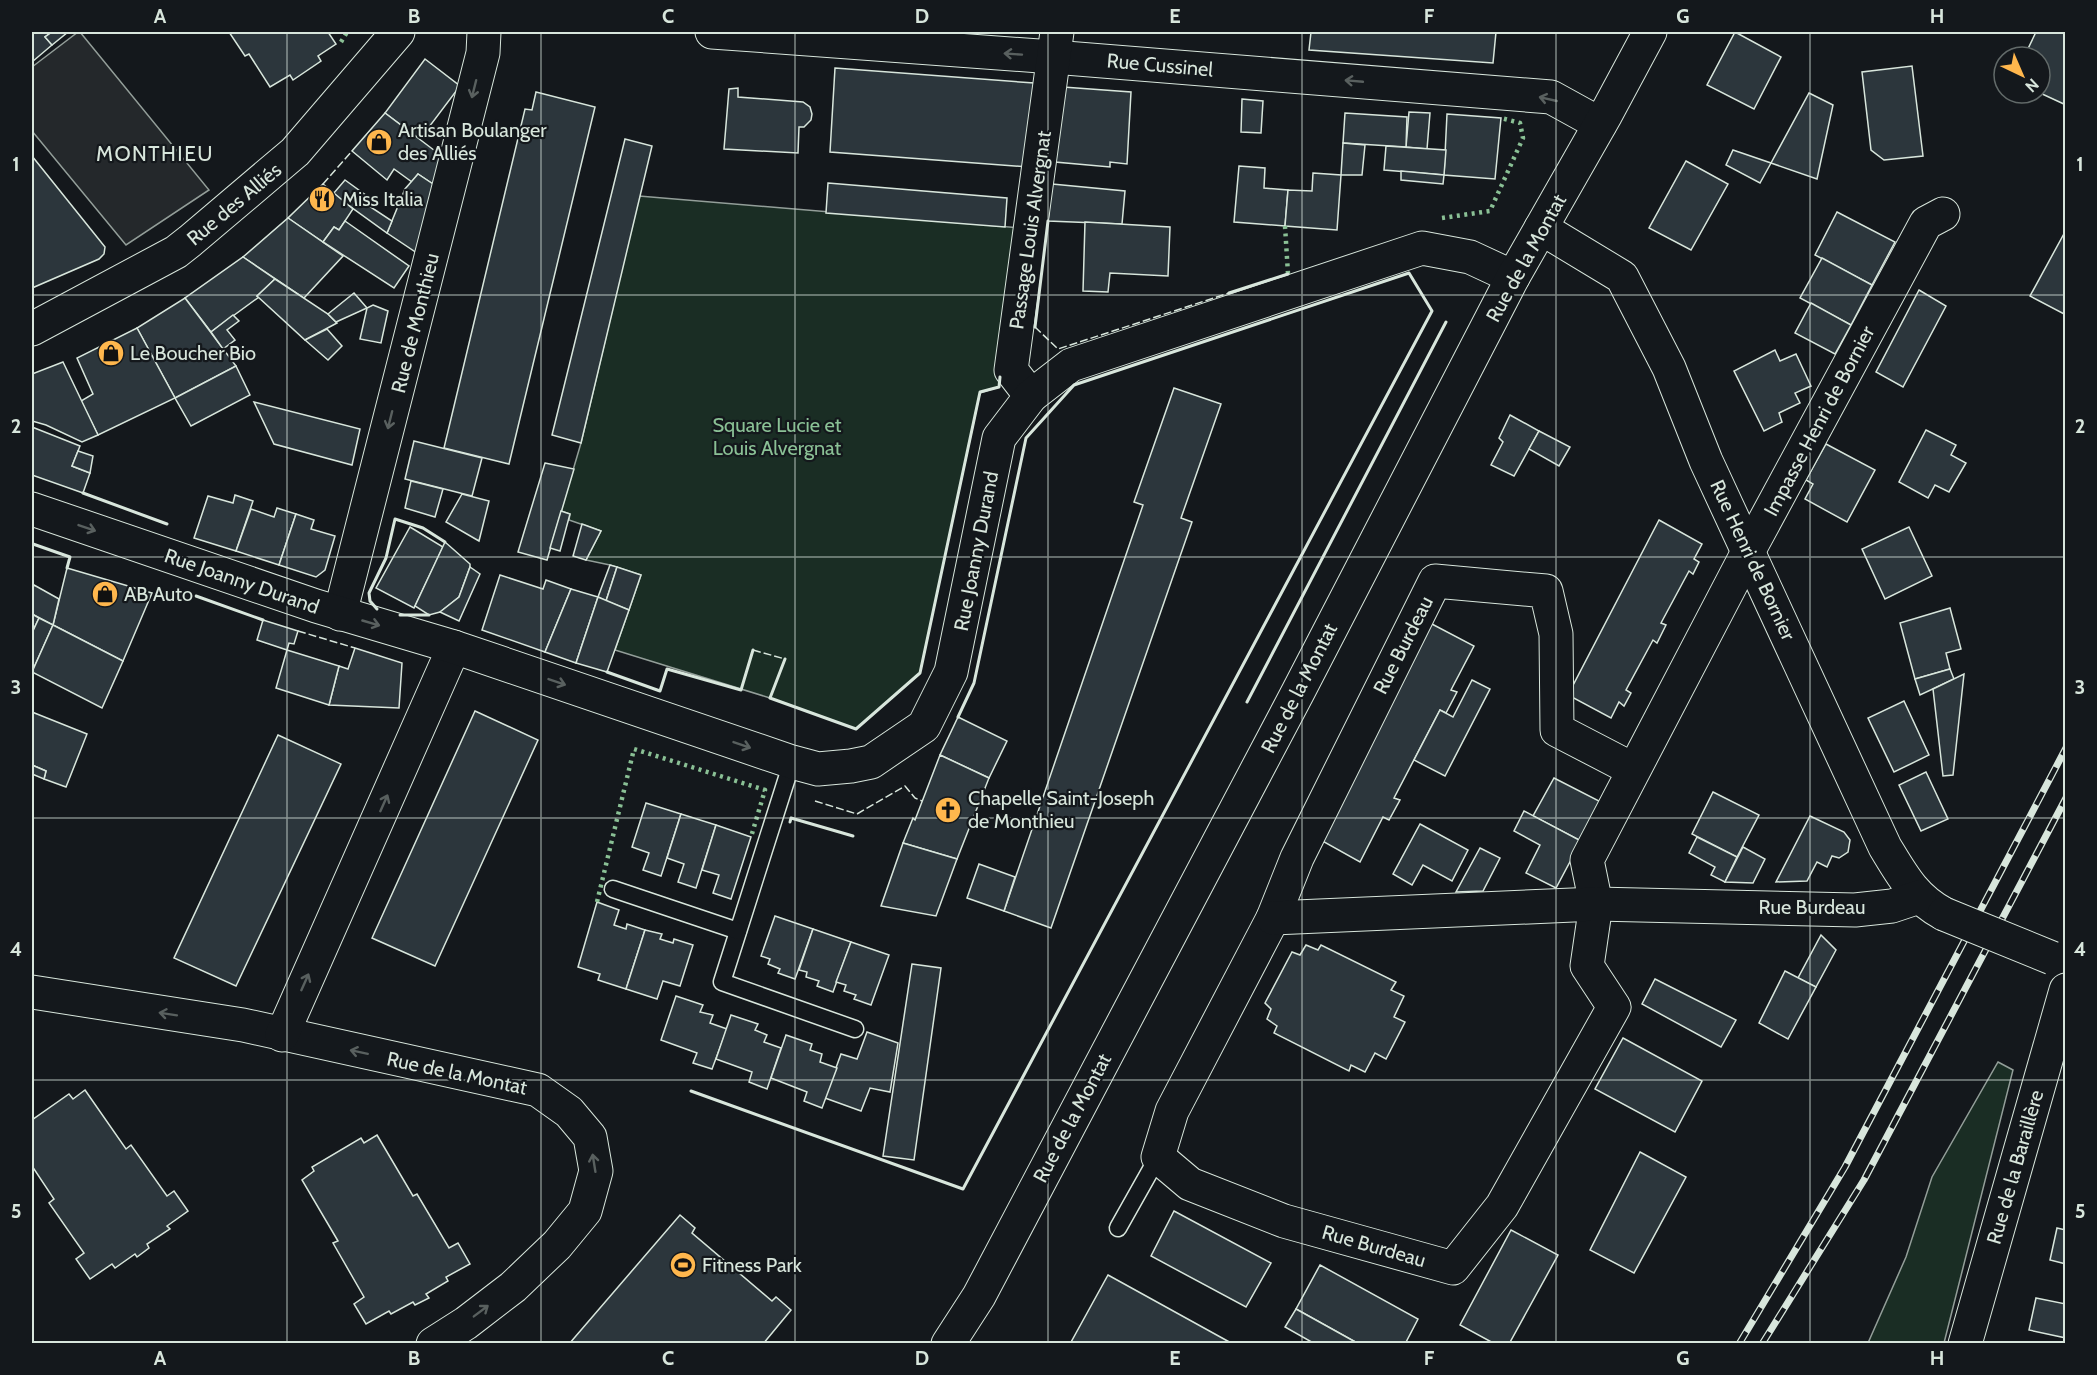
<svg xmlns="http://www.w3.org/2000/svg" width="2097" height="1375" font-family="Cabin,sans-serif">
<rect width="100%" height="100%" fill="#14181c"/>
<!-- green -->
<g fill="#1a2d24" stroke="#939e99" stroke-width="1.5">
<polygon points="639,196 1020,228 999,387 980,393 920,673 856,729 770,698 615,650 641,575 610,565 586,560 601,531 569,520 570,514 561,511 581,443"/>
<polygon points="1998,1062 2013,1070 1944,1343 1868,1343 1906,1257 1932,1177"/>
</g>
<!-- parking -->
<polygon fill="#24282b" stroke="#939e99" stroke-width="1.5" points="78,32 80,32 209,190 126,245 32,131 32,67"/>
<!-- building -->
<g fill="#2c363c" stroke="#d8e6dc" stroke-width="1.5">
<polygon points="32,32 52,32 45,37 52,45 32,62"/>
<polygon points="52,32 68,32 52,45 45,37"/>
<polygon points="229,32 328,32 336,44 318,56 321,61 293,80 290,75 270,87 249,54 245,56"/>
<polygon points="1311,32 1496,32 1493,63 1309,50"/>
<polygon points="1735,32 1781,57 1754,109 1707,85"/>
<polygon points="2036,32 2066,32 2066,105 2040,93 2040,57 2024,57"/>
<polygon points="425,59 460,86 420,139 385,113"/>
<polygon points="1912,66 1923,156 1884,160 1871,150 1862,72"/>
<polygon points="835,68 1034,83 1028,167 830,152"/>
<polygon points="1063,87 1131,92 1127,164 1110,162 1110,167 1055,162"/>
<polygon points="738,88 738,97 803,102 810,107 812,114 811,120 804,127 799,127 798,153 724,149 729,89"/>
<polygon points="536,92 595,107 509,464 444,448 525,109 532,110"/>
<polygon points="1809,93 1833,105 1817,179 1771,163"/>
<polygon points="1242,99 1263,101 1261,133 1241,132"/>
<polygon points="1409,112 1430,113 1427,149 1406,147"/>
<polygon points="385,113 443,157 436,186 418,174 412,182 394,169 387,180 352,151"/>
<polygon points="1345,113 1407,117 1406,147 1343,143"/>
<polygon points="1447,114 1501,118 1495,179 1444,175"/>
<polygon points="625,139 652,146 581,443 552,435"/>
<polygon points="1343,143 1365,145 1362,175 1341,175"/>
<polygon points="1386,146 1446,150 1444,175 1384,170"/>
<polygon points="1733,150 1771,163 1760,183 1726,165"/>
<polygon points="32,156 105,247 104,254 99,259 32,288"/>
<polygon points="1686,161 1728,184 1691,250 1649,228"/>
<polygon points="1239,166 1265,168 1264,188 1288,190 1285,226 1234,222"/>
<polygon points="1401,171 1444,175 1443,184 1401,180"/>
<polygon points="1313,173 1341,175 1337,230 1285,226 1288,190 1312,191"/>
<polygon points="418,174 436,186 420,255 387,233 405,189"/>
<polygon points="345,180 367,196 363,202 392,221 387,233 333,194"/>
<polygon points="828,183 1007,198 1005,227 826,213"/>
<polygon points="323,184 353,209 339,230 334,227 323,242 288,218"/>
<polygon points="1052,184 1125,191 1122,224 1048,221"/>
<polygon points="1837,212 1895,242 1872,285 1815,255"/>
<polygon points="288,218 343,256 304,298 243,257"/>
<polygon points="345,221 409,266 394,288 323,242 334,227 339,230"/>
<polygon points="1085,222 1170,227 1168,276 1110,273 1108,292 1083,291"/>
<polygon points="2066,230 2066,315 2030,296"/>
<polygon points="243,257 275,279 257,296 259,297 211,332 185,298"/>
<polygon points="1822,258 1872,285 1851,325 1800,298"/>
<polygon points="275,279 328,314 337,323 305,340 257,296"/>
<polygon points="1919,290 1946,306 1903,387 1876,372"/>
<polygon points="354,293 367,308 336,322 328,314"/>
<polygon points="185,298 236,366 175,398 137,328"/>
<polygon points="1811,303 1851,325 1835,354 1795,333"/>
<polygon points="373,305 388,311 381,343 360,339 367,308"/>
<polygon points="233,315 239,321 227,330 235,340 223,349 211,332"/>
<polygon points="137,328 175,398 98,435 81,401 93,394 77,358"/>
<polygon points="327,329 342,346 328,360 305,340"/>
<polygon points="1775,350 1780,361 1796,354 1811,386 1795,393 1800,403 1779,413 1782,422 1764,431 1734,371"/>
<polygon points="63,362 98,435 82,442 46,425 32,421 32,374"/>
<polygon points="236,366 250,395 191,426 175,398"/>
<polygon points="1174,388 1221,404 1181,518 1192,522 1177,565 1051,928 1004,911 1143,505 1134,502"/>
<polygon points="254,402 360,429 352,465 274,444"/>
<polygon points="1510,415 1539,431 1514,476 1491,465 1503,442 1499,438"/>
<polygon points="32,427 80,446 72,466 90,473 83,493 32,475"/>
<polygon points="1926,430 1956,445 1951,455 1966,463 1949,492 1935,485 1928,498 1899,482"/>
<polygon points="1539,431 1570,447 1559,466 1529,449"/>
<polygon points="414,441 482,458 472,496 405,479"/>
<polygon points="1826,444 1875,470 1847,522 1805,499 1813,484 1806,480"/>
<polygon points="78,451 93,456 90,473 72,466"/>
<polygon points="545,463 574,469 547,560 518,552"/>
<polygon points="411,481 443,489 435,517 405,508"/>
<polygon points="462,494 489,501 479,541 446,522"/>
<polygon points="235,495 253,501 236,551 194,538 208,496 233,503"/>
<polygon points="277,508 296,514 279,565 236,551 251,509 274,517"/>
<polygon points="561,511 570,514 560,551 550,548"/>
<polygon points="296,514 314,520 311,529 335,536 325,570 316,577 279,565"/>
<polygon points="1659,520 1702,544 1694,559 1699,562 1693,574 1689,571 1661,623 1666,625 1657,643 1653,640 1626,690 1631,693 1624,706 1619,702 1611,718 1568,695"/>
<polygon points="582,524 601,531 586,560 573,556"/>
<polygon points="410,527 443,547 414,608 376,588"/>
<polygon points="1909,527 1932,576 1885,599 1862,549"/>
<polygon points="445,542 470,564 470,567 459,597 440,612 429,615 415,606"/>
<polygon points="610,565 617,567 606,601 598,597"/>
<polygon points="470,567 480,574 459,621 440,612 459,597"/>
<polygon points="617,567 641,575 629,610 606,601"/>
<polygon points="67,568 152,593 123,661 53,625"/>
<polygon points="500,575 543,589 546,580 571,589 545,652 482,630"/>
<polygon points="34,585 59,599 53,625 32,614 32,590"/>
<polygon points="571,589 598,597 576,663 545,652"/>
<polygon points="598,597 629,610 607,672 576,663"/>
<polygon points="1950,608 1961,649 1946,653 1950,669 1915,679 1900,623"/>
<polygon points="32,614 39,618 32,633"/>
<polygon points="39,618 53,625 32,672 32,633"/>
<polygon points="263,620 298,631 294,644 289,643 287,650 257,640"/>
<polygon points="1430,623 1474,646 1451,690 1457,692 1446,713 1440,710 1394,798 1400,800 1389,820 1383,817 1360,862 1317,838"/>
<polygon points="53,625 123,661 102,708 32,672"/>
<polygon points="355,648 402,663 399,708 329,705 339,666 348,669"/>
<polygon points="287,650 339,666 329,705 276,688"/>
<polygon points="1950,669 1954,679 1920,695 1915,679"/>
<polygon points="1964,674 1953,775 1943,776 1933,689"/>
<polygon points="1472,680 1490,689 1445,776 1414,760 1440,710 1453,717"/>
<polygon points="1904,701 1929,755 1894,772 1868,718"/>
<polygon points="475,711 538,740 435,966 372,938"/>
<polygon points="32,712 87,734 66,787 44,779 46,771 32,765"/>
<polygon points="958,717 1007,741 989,778 940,755"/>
<polygon points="278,735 341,764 236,986 174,958"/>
<polygon points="940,755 989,778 957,859 903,843 913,818 915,820"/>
<polygon points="32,765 46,771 44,779 32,774"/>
<polygon points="1926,772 1948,819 1921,831 1899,785"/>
<polygon points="1554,778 1601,802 1581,841 1533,816"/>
<polygon points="1713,792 1759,815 1737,857 1692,834"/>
<polygon points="646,803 681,814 661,876 643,870 649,853 632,847"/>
<polygon points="1524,811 1581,841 1556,888 1526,873 1540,845 1514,831"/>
<polygon points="681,814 716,825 696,888 678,882 684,864 667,858"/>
<polygon points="1810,816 1844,832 1850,840 1848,852 1839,858 1832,856 1827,867 1817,862 1807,881 1776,882"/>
<polygon points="1420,824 1468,850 1452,881 1423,865 1412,885 1393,874"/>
<polygon points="716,825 751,837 731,899 713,893 719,875 702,870"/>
<polygon points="1697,837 1737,857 1725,882 1711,875 1715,867 1689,853"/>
<polygon points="903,843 957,859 936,916 881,906"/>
<polygon points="1743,847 1765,859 1753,883 1725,882"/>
<polygon points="1480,848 1500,858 1483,891 1456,892"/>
<polygon points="979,864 1015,877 1004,911 967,898"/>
<polygon points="597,902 619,910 614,925 626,929 627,924 645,930 626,989 598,980 600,974 578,967"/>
<polygon points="775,916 813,929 795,979 778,973 780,969 768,964 770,959 761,956"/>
<polygon points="813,929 851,942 833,992 817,986 819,981 806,977 807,972 799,970"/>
<polygon points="645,930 662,934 660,939 673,943 674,939 693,945 680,986 663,981 657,999 626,989"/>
<polygon points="1821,935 1836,950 1816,987 1798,978"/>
<polygon points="851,942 889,955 871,1005 854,999 856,995 844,991 846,985 836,982"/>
<polygon points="1306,945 1318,950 1321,945 1396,982 1391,990 1404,996 1394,1017 1405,1022 1386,1059 1375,1053 1365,1072 1351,1065 1349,1071 1274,1033 1277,1026 1267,1019 1271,1009 1265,1003 1292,952 1300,955"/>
<polygon points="912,964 941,968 914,1160 883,1156"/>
<polygon points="1785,971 1816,987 1788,1039 1759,1023"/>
<polygon points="1655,979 1736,1020 1721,1047 1642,1004"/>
<polygon points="676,996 703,1005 700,1012 713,1015 710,1023 727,1029 712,1069 693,1063 697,1053 661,1040"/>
<polygon points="731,1015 758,1024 755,1030 767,1035 764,1042 781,1048 767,1089 749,1082 752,1072 716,1059"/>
<polygon points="867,1032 898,1043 890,1092 870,1088 861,1111 825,1098 841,1054 857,1059"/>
<polygon points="786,1035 812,1044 810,1050 822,1054 820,1062 837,1068 822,1108 804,1101 807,1092 771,1078"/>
<polygon points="1623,1038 1702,1081 1675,1132 1595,1089"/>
<polygon points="85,1090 126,1149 131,1145 167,1196 174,1191 188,1211 167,1226 170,1229 147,1244 149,1248 137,1257 135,1254 115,1268 112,1264 90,1279 76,1259 84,1253 49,1203 54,1199 32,1166 32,1120 69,1094 73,1099"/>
<polygon points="377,1135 413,1196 417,1194 449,1248 458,1243 470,1264 446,1277 448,1281 426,1294 429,1298 415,1305 413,1302 391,1314 389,1311 366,1324 354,1304 364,1297 333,1243 338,1241 302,1180 314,1171 312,1167 361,1138 364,1143"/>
<polygon points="1640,1152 1686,1177 1634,1273 1590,1250"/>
<polygon points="1174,1211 1271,1263 1246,1307 1151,1256"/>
<polygon points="680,1215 695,1228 692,1233 772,1301 776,1297 791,1310 763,1344 569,1344"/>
<polygon points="2057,1228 2066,1230 2066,1264 2050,1260"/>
<polygon points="1511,1230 1558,1255 1509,1344 1495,1344 1460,1325"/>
<polygon points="1320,1265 1418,1319 1405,1344 1359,1344 1296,1309"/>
<polygon points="1108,1275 1233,1344 1070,1344"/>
<polygon points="2036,1298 2066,1304 2066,1338 2029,1330"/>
<polygon points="1296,1309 1359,1344 1315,1344 1285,1327"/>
</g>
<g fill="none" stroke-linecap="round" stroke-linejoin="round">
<defs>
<g id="service">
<polyline points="792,762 722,982 855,1029"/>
<polyline points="613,889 738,931"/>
<polyline points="1118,1228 1158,1157"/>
</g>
<g id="minor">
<polyline points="712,32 1053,57 1551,97 1600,124"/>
<path d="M1541,228L1622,277L1669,368L1706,461L1885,847C1902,875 1914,898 1944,914"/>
<polyline points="1031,396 1011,370 1057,32"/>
<polyline points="340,614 483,53 484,32"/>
<polyline points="1634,770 1557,730 1556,634 1546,591 1435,581 1297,858 1273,918 1172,1111 1158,1157 1190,1184 1284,1221 1453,1268 1502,1206 1614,1007 1587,966 1596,904 1587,860 1749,550 1926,223 1943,214"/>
<polyline points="1273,918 1596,904 1855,910 1892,906 1919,897"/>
<polyline points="32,992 243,1025 538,1090 569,1112 590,1137 596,1171 585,1211 557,1245 513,1287 466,1323 433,1344"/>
<polyline points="282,1035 454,647"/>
<polyline points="1965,1344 2066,990"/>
</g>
<g id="tertiary">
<polyline points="32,329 176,252 190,241 295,152 398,32"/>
<polyline points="32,509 316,606 454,647 792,762 818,769 851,766 871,762 924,726 951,672 999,438 1031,396 1071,365 1422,248 1470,257 1513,277"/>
</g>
<polyline id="secondary" points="948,1344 979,1296 1298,692 1513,277 1606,114 1650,32"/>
</defs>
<!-- service casing -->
<use href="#service" stroke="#d8e6dc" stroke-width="19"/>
<!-- minor casing -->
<use href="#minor" stroke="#d8e6dc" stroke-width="35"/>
<!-- tertiary casing -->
<use href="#tertiary" stroke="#d8e6dc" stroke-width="35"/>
<!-- secondary casing -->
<use href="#secondary" stroke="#d8e6dc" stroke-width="35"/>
<!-- service -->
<use href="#service" stroke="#14181c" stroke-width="16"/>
<!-- minor -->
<use href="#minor" stroke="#14181c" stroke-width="33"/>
<!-- tertiary -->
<use href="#tertiary" stroke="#14181c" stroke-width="33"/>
<!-- secondary -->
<use href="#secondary" stroke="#14181c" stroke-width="33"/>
<defs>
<g id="rail">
<polyline points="1739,1344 1845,1167 2066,748"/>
<polyline points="1762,1344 1864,1180 2066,798"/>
</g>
</defs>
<!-- rail casing -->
<use href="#rail" stroke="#d8e6dc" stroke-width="7"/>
<!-- rail -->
<use href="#rail" stroke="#14181c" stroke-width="4.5" stroke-dasharray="14" stroke-linecap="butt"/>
<defs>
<polyline id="minor-bridge" points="1944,914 2052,958"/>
</defs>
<!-- minor-bridge casing -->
<use href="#minor-bridge" stroke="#d8e6dc" stroke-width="35" stroke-linecap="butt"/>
<!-- minor-bridge -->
<use href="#minor-bridge" stroke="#14181c" stroke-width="33"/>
<!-- hedge -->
<g stroke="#8ac095" stroke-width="4.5" stroke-dasharray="3 4.5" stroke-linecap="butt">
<polyline points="341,42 347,32"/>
<polyline points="1442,218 1490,211 1523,138 1520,123 1501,118"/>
<polyline points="1285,226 1288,274"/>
<polyline points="597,902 634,749 765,790 751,837"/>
</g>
<!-- fence -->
<g stroke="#d8e6dc" stroke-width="1.5" stroke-dasharray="8 3" stroke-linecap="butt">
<polyline points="323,184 352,151"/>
<polyline points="1035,327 1058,349 1229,293"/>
<polyline points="32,544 33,544"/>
<polyline points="298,631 355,648"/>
<polyline points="753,650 785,659"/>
<polyline points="815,801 857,814 905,786 915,798 922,801"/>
</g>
<!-- wall -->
<g stroke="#d8e6dc" stroke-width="3">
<polyline points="1229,293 1288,274"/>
<polyline points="1035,327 1048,221"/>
<polyline points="83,493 167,524"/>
<polyline points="33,544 70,557 67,568"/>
<polyline points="196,596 263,620"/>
<polyline points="377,609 370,601 369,593 386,558 395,519 423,528 445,542"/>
<polyline points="400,615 429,615"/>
<polyline points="785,659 770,698 856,729 920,673 980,392 999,387 1000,377"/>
<polyline points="607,672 660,691 667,669 741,690 753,650"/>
<polyline points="1247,702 1446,322"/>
<polyline points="790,822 791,818 853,836"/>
<polyline points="691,1091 963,1189 1432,311 1409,273 1074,385 1026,438 974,683 958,717"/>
</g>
</g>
<!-- one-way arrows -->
<defs><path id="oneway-shaft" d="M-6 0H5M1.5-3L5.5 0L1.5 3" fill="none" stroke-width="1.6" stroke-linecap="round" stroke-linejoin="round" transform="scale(1.5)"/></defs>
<g stroke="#59605f">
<use href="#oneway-shaft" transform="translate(1013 54) rotate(-176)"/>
<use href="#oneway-shaft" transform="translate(1354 81) rotate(-175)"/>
<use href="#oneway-shaft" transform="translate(474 89) rotate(104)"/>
<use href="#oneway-shaft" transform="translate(1548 99) rotate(-167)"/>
<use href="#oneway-shaft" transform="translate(390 420) rotate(104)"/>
<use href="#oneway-shaft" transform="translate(87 528) rotate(19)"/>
<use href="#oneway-shaft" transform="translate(371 623) rotate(16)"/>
<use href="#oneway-shaft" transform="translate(557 682) rotate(19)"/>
<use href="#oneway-shaft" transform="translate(742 745) rotate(19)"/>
<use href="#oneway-shaft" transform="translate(384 803) rotate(-66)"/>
<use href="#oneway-shaft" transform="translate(305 982) rotate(-66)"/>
<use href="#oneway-shaft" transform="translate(168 1014) rotate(-171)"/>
<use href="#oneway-shaft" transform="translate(359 1052) rotate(-168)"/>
<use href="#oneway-shaft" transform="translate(594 1163) rotate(-99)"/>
<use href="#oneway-shaft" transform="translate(481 1311) rotate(-37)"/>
</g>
<!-- grid -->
<path fill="none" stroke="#d8e6dc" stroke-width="1.5" stroke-opacity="0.55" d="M287,32V1344M541,32V1344M795,32V1344M1048,32V1344M1302,32V1344M1556,32V1344M1810,32V1344M32,295H2066M32,557H2066M32,818H2066M32,1080H2066"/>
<!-- icons -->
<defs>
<symbol id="shop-disc" viewBox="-11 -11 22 22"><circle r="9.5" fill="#ffb74d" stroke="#14181c"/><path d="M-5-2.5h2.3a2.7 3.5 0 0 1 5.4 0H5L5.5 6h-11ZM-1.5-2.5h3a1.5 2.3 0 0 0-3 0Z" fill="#111"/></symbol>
<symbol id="restaurant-disc" viewBox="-11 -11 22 22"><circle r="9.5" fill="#ffb74d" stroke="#14181c"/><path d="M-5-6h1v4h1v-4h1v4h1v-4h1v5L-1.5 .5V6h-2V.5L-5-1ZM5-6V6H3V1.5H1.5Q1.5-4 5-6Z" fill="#111"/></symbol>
<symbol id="church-disc" viewBox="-11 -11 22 22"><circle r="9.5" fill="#ffb74d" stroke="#14181c"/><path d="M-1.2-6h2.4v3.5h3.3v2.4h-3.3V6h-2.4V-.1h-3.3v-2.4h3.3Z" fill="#111"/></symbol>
<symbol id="stadium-disc" viewBox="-11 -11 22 22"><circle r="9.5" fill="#ffb74d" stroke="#14181c"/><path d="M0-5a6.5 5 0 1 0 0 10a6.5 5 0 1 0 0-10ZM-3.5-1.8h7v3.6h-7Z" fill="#111"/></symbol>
</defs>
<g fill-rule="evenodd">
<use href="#shop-disc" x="364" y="127" width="30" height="30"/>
<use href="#restaurant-disc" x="307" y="184" width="30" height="30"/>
<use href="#shop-disc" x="96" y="338" width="30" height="30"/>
<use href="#shop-disc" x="90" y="579" width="30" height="30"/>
<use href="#church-disc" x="933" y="795" width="30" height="30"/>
<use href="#stadium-disc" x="668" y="1250" width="30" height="30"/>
</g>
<g text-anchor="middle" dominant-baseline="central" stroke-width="4.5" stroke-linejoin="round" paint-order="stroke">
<!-- street labels -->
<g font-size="20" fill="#d8e6dc" stroke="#14181c">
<text transform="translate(1160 65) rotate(5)">Rue Cussinel</text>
<text transform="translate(234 204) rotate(-40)">Rue des Alliés</text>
<text transform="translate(1030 230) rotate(-82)">Passage Louis Alvergnat</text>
<text transform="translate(1526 258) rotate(-61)">Rue de la Montat</text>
<text transform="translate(415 323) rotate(-76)">Rue de Monthieu</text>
<text transform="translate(1819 421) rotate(-62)">Impasse Henri de Bornier</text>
<text transform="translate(976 551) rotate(-79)">Rue Joanny Durand</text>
<text transform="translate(1753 560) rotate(65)">Rue Henri de Bornier</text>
<text transform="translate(242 581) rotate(19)">Rue Joanny Durand</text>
<text transform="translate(1403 645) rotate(-63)">Rue Burdeau</text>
<text transform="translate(1299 688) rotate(-63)">Rue de la Montat</text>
<text x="1812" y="907">Rue Burdeau</text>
<text transform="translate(457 1073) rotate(12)">Rue de la Montat</text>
<text transform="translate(1072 1118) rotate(-62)">Rue de la Montat</text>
<text transform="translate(2015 1167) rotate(-74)">Rue de la Baraillère</text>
<text transform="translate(1374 1246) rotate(16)">Rue Burdeau</text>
</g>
<!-- poi labels -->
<g font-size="20" fill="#d8e6dc" stroke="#14181c" text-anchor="start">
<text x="398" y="130">Artisan Boulanger<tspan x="398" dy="23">des Alliés</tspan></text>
<text x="342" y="199">Miss Italia</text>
<text x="130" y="353">Le Boucher Bio</text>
<text x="124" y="594">AB Auto</text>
<text x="968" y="798">Chapelle Saint-Joseph<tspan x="968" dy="23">de Monthieu</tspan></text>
<text x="702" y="1265">Fitness Park</text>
</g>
<!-- park labels -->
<g font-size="20" fill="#8ac095" stroke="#14181c">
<text x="777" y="425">Square Lucie et<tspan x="777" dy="23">Louis Alvergnat</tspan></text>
</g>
<!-- neighbourhood labels -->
<g font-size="21" letter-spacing="1.5" fill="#d8e6dc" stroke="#14181c">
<text x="155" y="153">MONTHIEU</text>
</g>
</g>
<!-- border -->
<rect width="2097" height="1375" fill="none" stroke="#14181c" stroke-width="66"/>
<!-- north arrow -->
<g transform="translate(2022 75) rotate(136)"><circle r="28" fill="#14181c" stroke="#626a69" stroke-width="1.5"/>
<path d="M0-4.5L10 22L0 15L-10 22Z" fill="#ffb74d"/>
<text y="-9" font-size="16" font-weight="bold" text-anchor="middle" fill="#d8e6dc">N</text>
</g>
<rect x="33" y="33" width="2031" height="1309" fill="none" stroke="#d8e6dc" stroke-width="2"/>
<g font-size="20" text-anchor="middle" font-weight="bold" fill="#d8e6dc">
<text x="160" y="23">A</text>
<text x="414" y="23">B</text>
<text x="668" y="23">C</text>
<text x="922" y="23">D</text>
<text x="1175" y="23">E</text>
<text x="1429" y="23">F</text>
<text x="1683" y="23">G</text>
<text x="1937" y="23">H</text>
<text x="16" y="171">1</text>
<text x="2080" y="171">1</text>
<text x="16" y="433">2</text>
<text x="2080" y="433">2</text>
<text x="16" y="694">3</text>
<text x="2080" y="694">3</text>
<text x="16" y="956">4</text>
<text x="2080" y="956">4</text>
<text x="16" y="1218">5</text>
<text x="2080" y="1218">5</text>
<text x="160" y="1365">A</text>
<text x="414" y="1365">B</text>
<text x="668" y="1365">C</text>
<text x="922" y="1365">D</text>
<text x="1175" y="1365">E</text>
<text x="1429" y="1365">F</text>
<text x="1683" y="1365">G</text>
<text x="1937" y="1365">H</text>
</g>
</svg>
